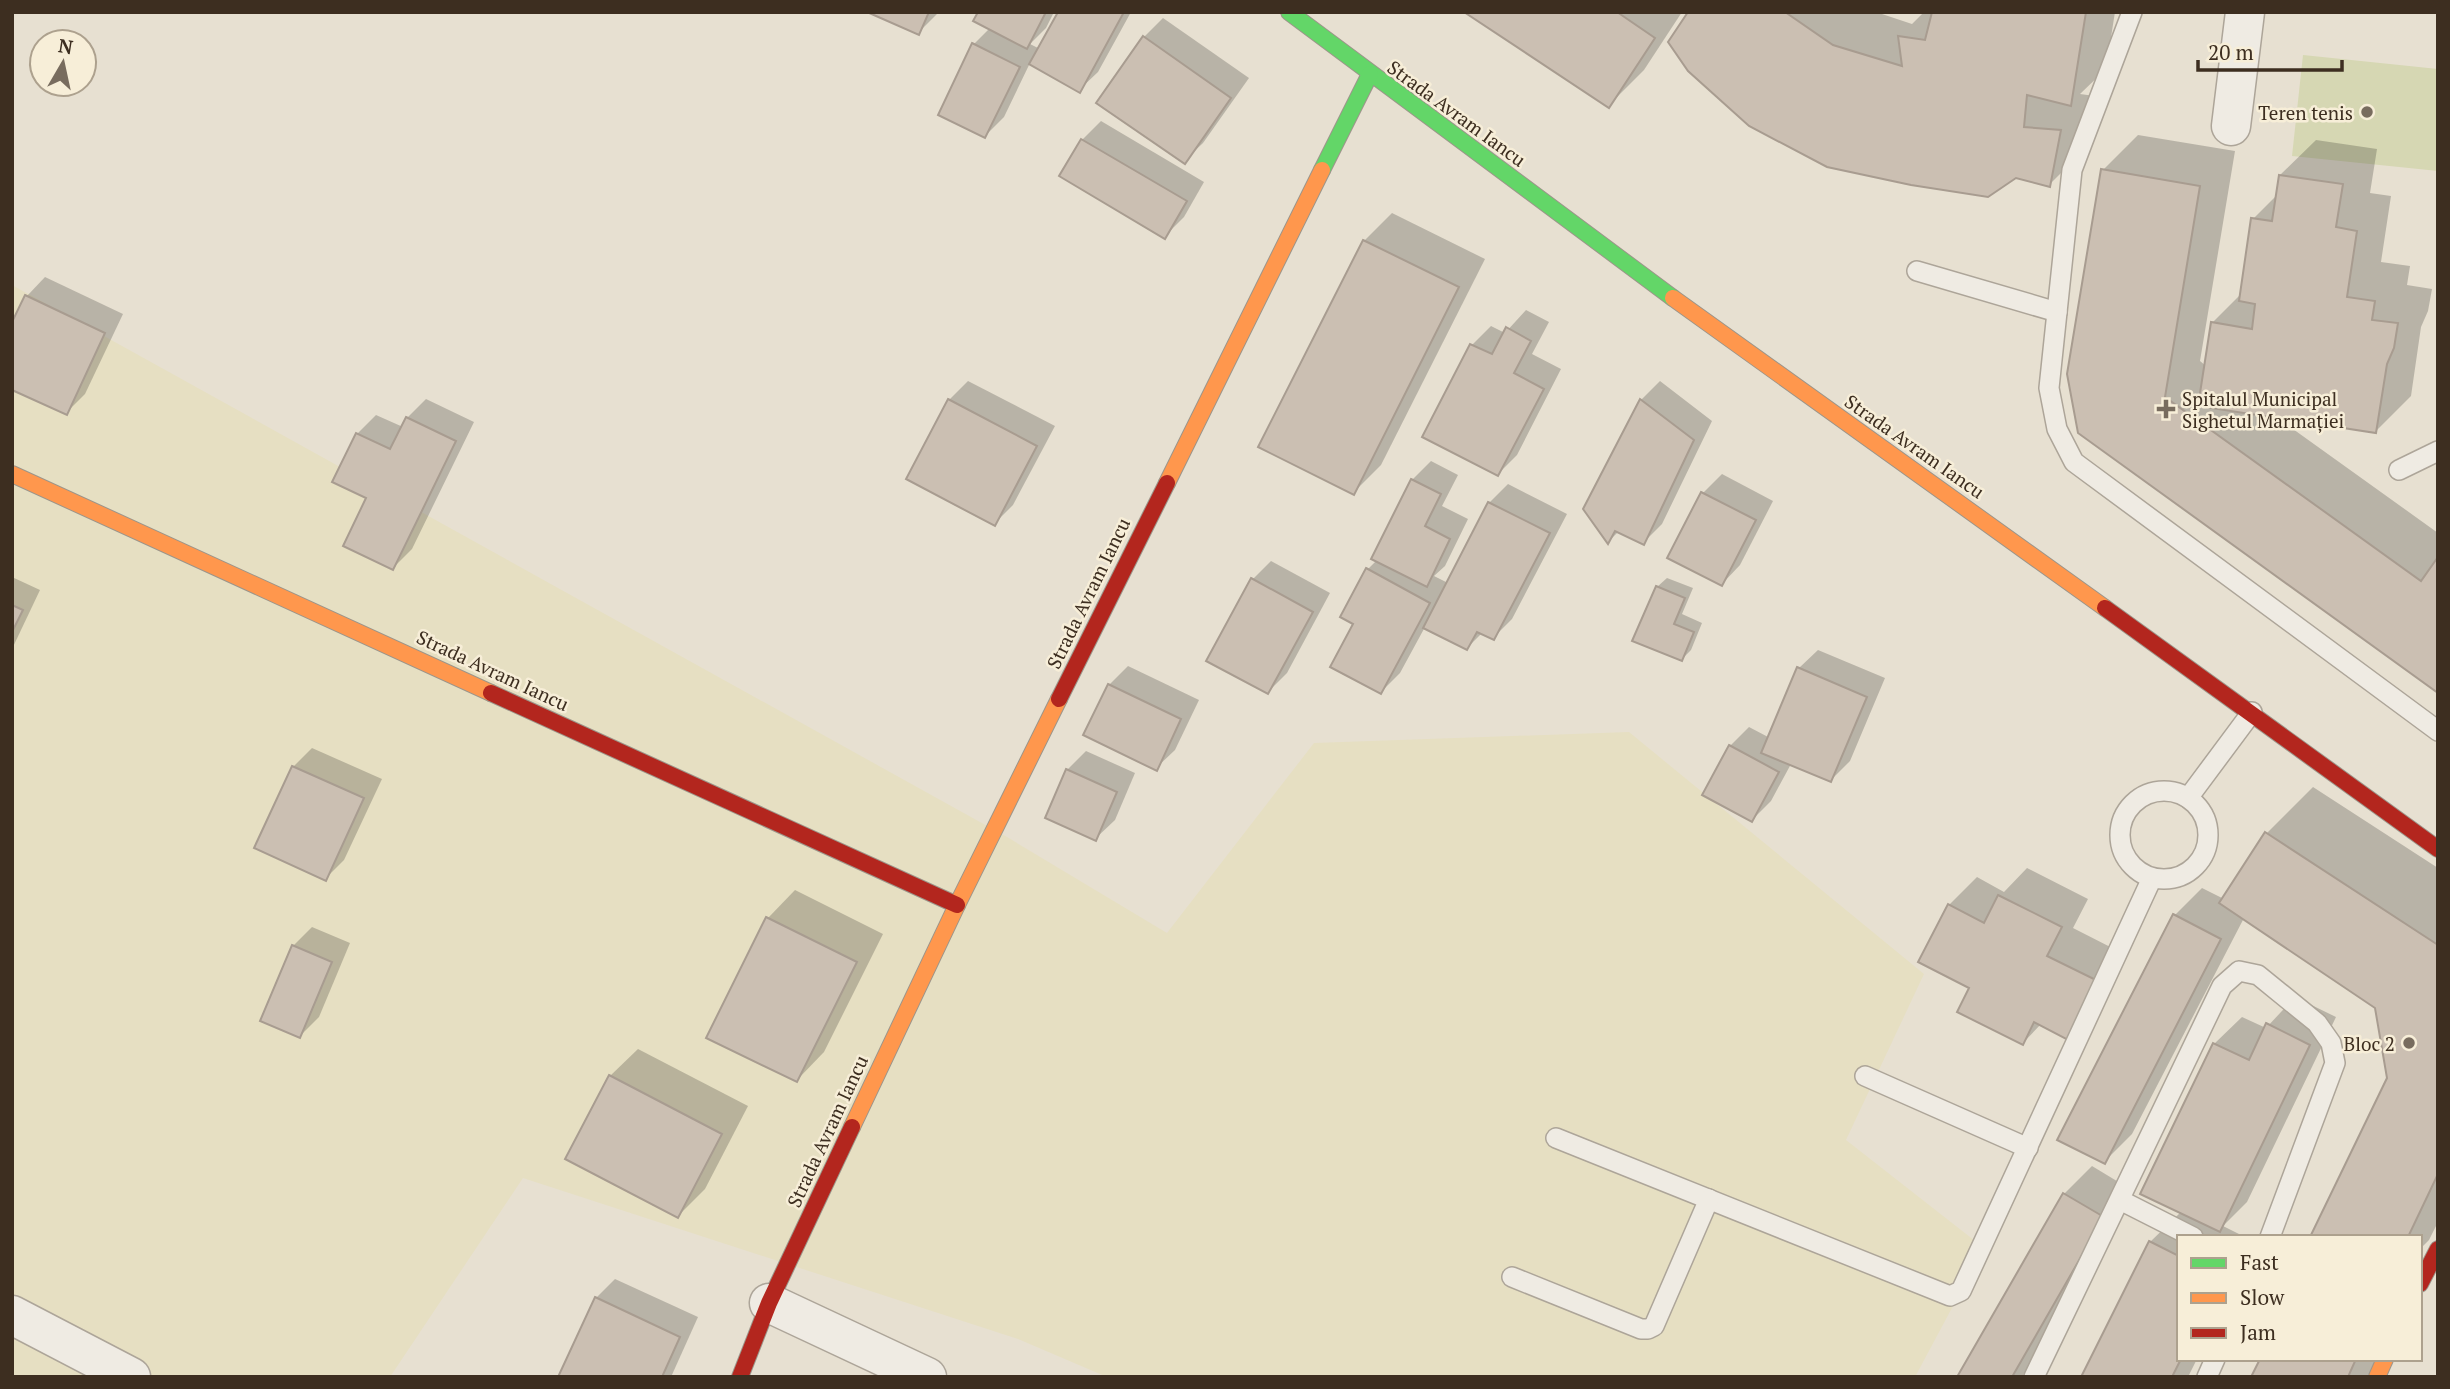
<svg xmlns="http://www.w3.org/2000/svg" width="2450" height="1389" font-family="'PT Serif',serif">
<rect width="100%" height="100%" fill="#e7e0d1"/>
<!-- farmland -->
<polygon fill="#e6dfc2" points="12,285 1007,837 1167,933 1314,743 1629,732 1924,974 1846,1140 1984,1248 1915,1377 1107,1377 1018,1339 523,1178 390,1377 12,1377"/>
<!-- green -->
<polygon fill="#d6d7b3" points="2303,55 2438,69 2438,171 2292,156"/>
<!-- shadow -->
<g fill="#0003">
<polygon points="871,12 939,12 918,33"/>
<polygon points="980,12 1054,12 1046,28 1030,44 1040,49 1060,12 1131,12 1098,72 1079,90 1030,63 1004,117 985,136 974,44 990,28"/>
<polygon points="1468,12 1682,12 1644,70 1609,105"/>
<polygon points="1690,12 1876,12 1912,24 1924,12 2115,12 2106,69 2080,94 2095,96 2084,150 2049,185"/>
<polygon points="1163,18 1249,78 1203,143 1184,161 1144,37"/>
<polygon points="1101,121 1204,182 1184,217 1165,236 1082,140"/>
<polygon points="2138,135 2235,151 2200,361 2206,366 2212,323 2242,293 2253,219 2278,194 2280,175 2316,140 2377,149 2370,193 2391,196 2381,262 2410,266 2407,285 2432,289 2428,311 2421,327 2411,396 2376,431 2275,416 2438,533 2438,691 2080,432 2103,170"/>
<polygon points="1392,213 1485,259 1381,465 1353,493 1364,241"/>
<polygon points="45,277 123,314 85,394 66,413 27,296"/>
<polygon points="1526,310 1549,322 1532,354 1561,369 1517,455 1498,474 1424,436 1472,345 1491,326 1505,333"/>
<polygon points="968,381 1055,426 1013,505 994,524 949,400"/>
<polygon points="1660,381 1712,421 1662,524 1643,543 1619,531 1609,541 1641,400"/>
<polygon points="426,399 474,422 412,549 393,568 368,498 357,434 376,415 403,427 407,418"/>
<polygon points="1431,461 1458,475 1442,506 1468,519 1445,566 1434,576 1448,583 1489,503 1508,484 1567,514 1512,619 1493,638 1482,633 1467,648 1425,627 1400,673 1381,692 1356,623 1368,569 1377,560 1412,480"/>
<polygon points="1722,474 1773,501 1740,565 1722,584 1703,493"/>
<polygon points="1271,561 1330,593 1287,673 1268,692 1252,580"/>
<polygon points="12,577 40,590 12,649"/>
<polygon points="1667,578 1693,588 1682,614 1702,623 1691,650 1682,659 1657,587"/>
<polygon points="1818,650 1885,678 1850,761 1831,780 1791,764 1771,801 1752,820 1730,746 1749,727 1770,738 1799,668"/>
<polygon points="1128,666 1199,700 1175,750 1156,768 1109,685"/>
<polygon points="312,748 382,779 344,860 325,879 293,767"/>
<polygon points="1086,751 1135,773 1115,820 1096,838 1067,770"/>
<polygon points="2313,787 2438,868 2438,1222 2429,1240 2420,1249 2420,1237 2311,1237 2389,1079 2376,1007 2244,918 2132,1134 2105,1161 2174,916 2202,888 2224,899 2267,833"/>
<polygon points="2027,868 2088,899 2073,928 2126,955 2041,1024 2023,1043 1971,987 1949,905 1977,877 2004,892"/>
<polygon points="795,890 883,934 824,1052 797,1080 708,1037 768,918"/>
<polygon points="312,927 350,943 319,1017 300,1036 293,946"/>
<polygon points="2295,997 2336,1017 2247,1202 2223,1226 2245,1237 2179,1237 2179,1359 2197,1359 2188,1377 2083,1377 2150,1242 2181,1212 2214,1044 2242,1017 2266,1028"/>
<polygon points="638,1049 748,1106 705,1189 678,1216 610,1076"/>
<polygon points="2092,1166 2130,1189 2022,1377 1959,1377 2064,1194"/>
<polygon points="615,1279 698,1317 671,1377 561,1377 596,1298"/>
<polygon points="2261,1359 2379,1359 2371,1377 2253,1377"/>
</g>
<!-- building -->
<g fill="#cbbfb2" stroke="#a89c90" stroke-width="2">
<polygon points="867,12 929,12 919,35"/>
<polygon points="978,12 1046,12 1027,49 973,21"/>
<polygon points="1058,12 1124,12 1080,93 1029,64"/>
<polygon points="1464,12 1617,12 1655,38 1609,108"/>
<polygon points="1688,12 1785,12 1833,45 1902,66 1898,36 1925,40 1932,12 2086,12 2071,106 2027,95 2024,127 2061,130 2050,187 2016,178 1988,197 1911,185 1827,167 1749,126 1688,71 1668,42"/>
<polygon points="1143,36 1231,98 1185,164 1096,103"/>
<polygon points="972,43 1020,67 985,138 938,115"/>
<polygon points="1081,139 1187,201 1165,239 1059,176"/>
<polygon points="2101,169 2200,186 2165,397 2421,581 2438,557 2438,693 2078,433 2067,374"/>
<polygon points="2279,175 2343,184 2336,227 2357,231 2347,297 2375,301 2372,320 2398,323 2394,348 2387,364 2376,433 2198,406 2211,322 2252,329 2255,304 2239,301 2251,218 2272,221"/>
<polygon points="1363,240 1459,287 1354,495 1258,447"/>
<polygon points="25,295 105,333 67,415 12,390 12,322"/>
<polygon points="1506,327 1531,341 1514,373 1544,389 1498,476 1422,437 1470,344 1492,354"/>
<polygon points="948,399 1037,446 995,526 906,479"/>
<polygon points="1640,399 1694,440 1644,545 1615,531 1608,544 1583,509"/>
<polygon points="406,417 456,441 393,570 343,546 366,498 332,482 356,433 390,449"/>
<polygon points="1411,479 1441,494 1425,526 1450,539 1427,587 1371,559"/>
<polygon points="1701,492 1756,520 1722,586 1667,558"/>
<polygon points="1488,502 1550,533 1494,640 1477,632 1467,650 1423,628"/>
<polygon points="1366,568 1430,603 1381,694 1330,667 1353,624 1340,617"/>
<polygon points="1251,578 1313,612 1268,694 1206,661"/>
<polygon points="1656,586 1685,598 1674,624 1694,632 1682,661 1632,641"/>
<polygon points="12,605 23,610 12,632"/>
<polygon points="1797,667 1867,697 1831,782 1761,753"/>
<polygon points="1108,684 1181,719 1157,771 1083,735"/>
<polygon points="1729,745 1779,772 1752,822 1702,795"/>
<polygon points="292,766 364,798 326,881 254,848"/>
<polygon points="1066,769 1117,792 1096,841 1045,818"/>
<polygon points="2265,832 2438,945 2438,1174 2408,1237 2310,1237 2387,1078 2375,1008 2219,903"/>
<polygon points="1998,895 2062,927 2047,956 2100,982 2070,1041 2034,1022 2023,1045 1957,1012 1969,988 1918,962 1948,904 1984,923"/>
<polygon points="2173,914 2221,939 2105,1164 2057,1140"/>
<polygon points="766,917 857,962 797,1082 706,1038"/>
<polygon points="292,945 332,962 300,1038 260,1021"/>
<polygon points="2266,1023 2310,1045 2220,1232 2140,1194 2213,1043 2249,1060"/>
<polygon points="609,1075 722,1134 678,1218 565,1159"/>
<polygon points="2063,1193 2104,1217 2012,1377 1957,1377"/>
<polygon points="2149,1241 2179,1256 2179,1359 2181,1359 2172,1377 2081,1377"/>
<polygon points="595,1297 680,1337 662,1377 558,1377"/>
<polygon points="2260,1359 2356,1359 2348,1377 2251,1377"/>
</g>
<g fill="none" stroke-linecap="round" stroke-linejoin="round">
<defs>
<g id="lane">
<polyline points="2132,12 2072,170 2049,388 2057,429 2074,462 2438,731"/>
<polyline points="1917,271 2057,312"/>
<polyline points="2399,470 2438,451"/>
<circle cx="2164" cy="835" r="44"/>
<polyline points="2188,798 2252,712"/>
<polyline points="1865,1076 2028,1148"/>
<polyline points="1556,1138 1950,1296 1961,1291 2152,878"/>
<polyline points="2120,1200 2193,1237"/>
<polyline points="1512,1277 1641,1329 1648,1329 1654,1326 1709,1199"/>
<polyline points="2034,1377 2222,986 2239,971 2258,975 2317,1023 2331,1043 2335,1063 2270,1237"/>
<polyline points="2207,1377 2215,1359"/>
</g>
<g id="street">
<polyline points="2231,126 2245,12"/>
<polyline points="769,1303 927,1377"/>
<polyline points="12,1315 131,1377"/>
</g>
<g id="fast">
<polyline points="1289,12 1673,298"/>
<polyline points="1322,170 1370,74"/>
</g>
<g id="slow">
<polyline points="1673,298 2105,608"/>
<polyline points="12,474 491,693"/>
<polyline points="1167,483 1322,170"/>
<polyline points="852,1127 957,905 1059,699"/>
<polyline points="2377,1377 2385,1359"/>
</g>
<g id="jam">
<polyline points="2105,608 2438,849"/>
<polyline points="491,693 957,905"/>
<polyline points="1059,699 1167,483"/>
<polyline points="2420,1284 2438,1249"/>
<polyline points="740,1377 769,1303 852,1127"/>
</g>
</defs>
<!-- lane casing -->
<use href="#lane" stroke="#ada599" stroke-width="22"/>
<!-- street casing -->
<use href="#street" stroke="#ada599" stroke-width="41"/>
<!-- fast casing -->
<use href="#fast" stroke="#9c958a" stroke-width="18"/>
<!-- slow casing -->
<use href="#slow" stroke="#9c958a" stroke-width="18"/>
<!-- jam casing -->
<use href="#jam" stroke="#9c958a" stroke-width="18"/>
<!-- lane -->
<use href="#lane" stroke="#efebe3" stroke-width="19"/>
<!-- street -->
<use href="#street" stroke="#efebe3" stroke-width="38"/>
<!-- fast -->
<use href="#fast" stroke="#63d668" stroke-width="16"/>
<!-- slow -->
<use href="#slow" stroke="#ff974d" stroke-width="16"/>
<!-- jam -->
<use href="#jam" stroke="#b3261e" stroke-width="16"/>
</g>
<!-- markers -->
<g fill="#786c5e" stroke="#f7eed8" stroke-width="2.5">
<circle cx="2367" cy="112" r="7"/>
<path d="M2162.5 398.5h7v7h7v7h-7v7h-7v-7h-7v-7h7z"/>
<circle cx="2409" cy="1043" r="7"/>
</g>
<g text-anchor="middle" dominant-baseline="central" stroke-width="5" stroke-linejoin="round" paint-order="stroke">
<!-- poi labels -->
<g font-size="19" fill="#3d2e20" stroke="#f7eed8" text-anchor="end">
<text x="2353" y="112">Teren tenis</text>
<text x="2182" y="398" text-anchor="start">Spitalul Municipal<tspan x="2182" dy="22">Sighetul Marmației</tspan></text>
<text x="2395" y="1043">Bloc 2</text>
</g>
<!-- street labels -->
<g font-size="19" fill="#3d2e20" stroke="#f7eed8">
<text transform="translate(1457 113) rotate(36)">Strada Avram Iancu</text>
<text transform="translate(1915 446) rotate(35)">Strada Avram Iancu</text>
<text transform="translate(1088 593) rotate(-64)">Strada Avram Iancu</text>
<text transform="translate(493 670) rotate(25)">Strada Avram Iancu</text>
<text transform="translate(827 1131) rotate(-65)">Strada Avram Iancu</text>
</g>
</g>
<!-- border -->
<rect width="2450" height="1389" fill="none" stroke="#3d2e20" stroke-width="28"/>
<!-- legend -->
<rect x="2177" y="1235" width="245" height="126" fill="#f7eed8" stroke="#ada18e" stroke-width="2"/>
<rect x="2191" y="1258" width="35" height="10" fill="#63d668" stroke="#ada18e" stroke-width="2"/>
<text x="2240" y="1270" font-size="21" fill="#3d2e20">Fast</text>
<rect x="2191" y="1293" width="35" height="10" fill="#ff974d" stroke="#ada18e" stroke-width="2"/>
<text x="2240" y="1305" font-size="21" fill="#3d2e20">Slow</text>
<rect x="2191" y="1328" width="35" height="10" fill="#b3261e" stroke="#ada18e" stroke-width="2"/>
<text x="2240" y="1340" font-size="21" fill="#3d2e20">Jam</text>
<!-- north arrow -->
<g transform="translate(63 63) rotate(9)"><circle r="33" fill="#f7eed8" stroke="#ada18e" stroke-width="2"/>
<path d="M0-5L12 26L0 18L-12 26Z" fill="#786c5e"/>
<text y="-10" font-size="19" font-weight="bold" text-anchor="middle" fill="#3d2e20">N</text>
</g>
<!-- scale -->
<path d="M2198 60v10h144v-10" fill="none" stroke="#3d2e20" stroke-width="3.5"/>
<text x="2208" y="60" font-size="21" fill="#3d2e20" stroke="#f7eed8" stroke-width="5" paint-order="stroke">20 m</text>
</svg>
